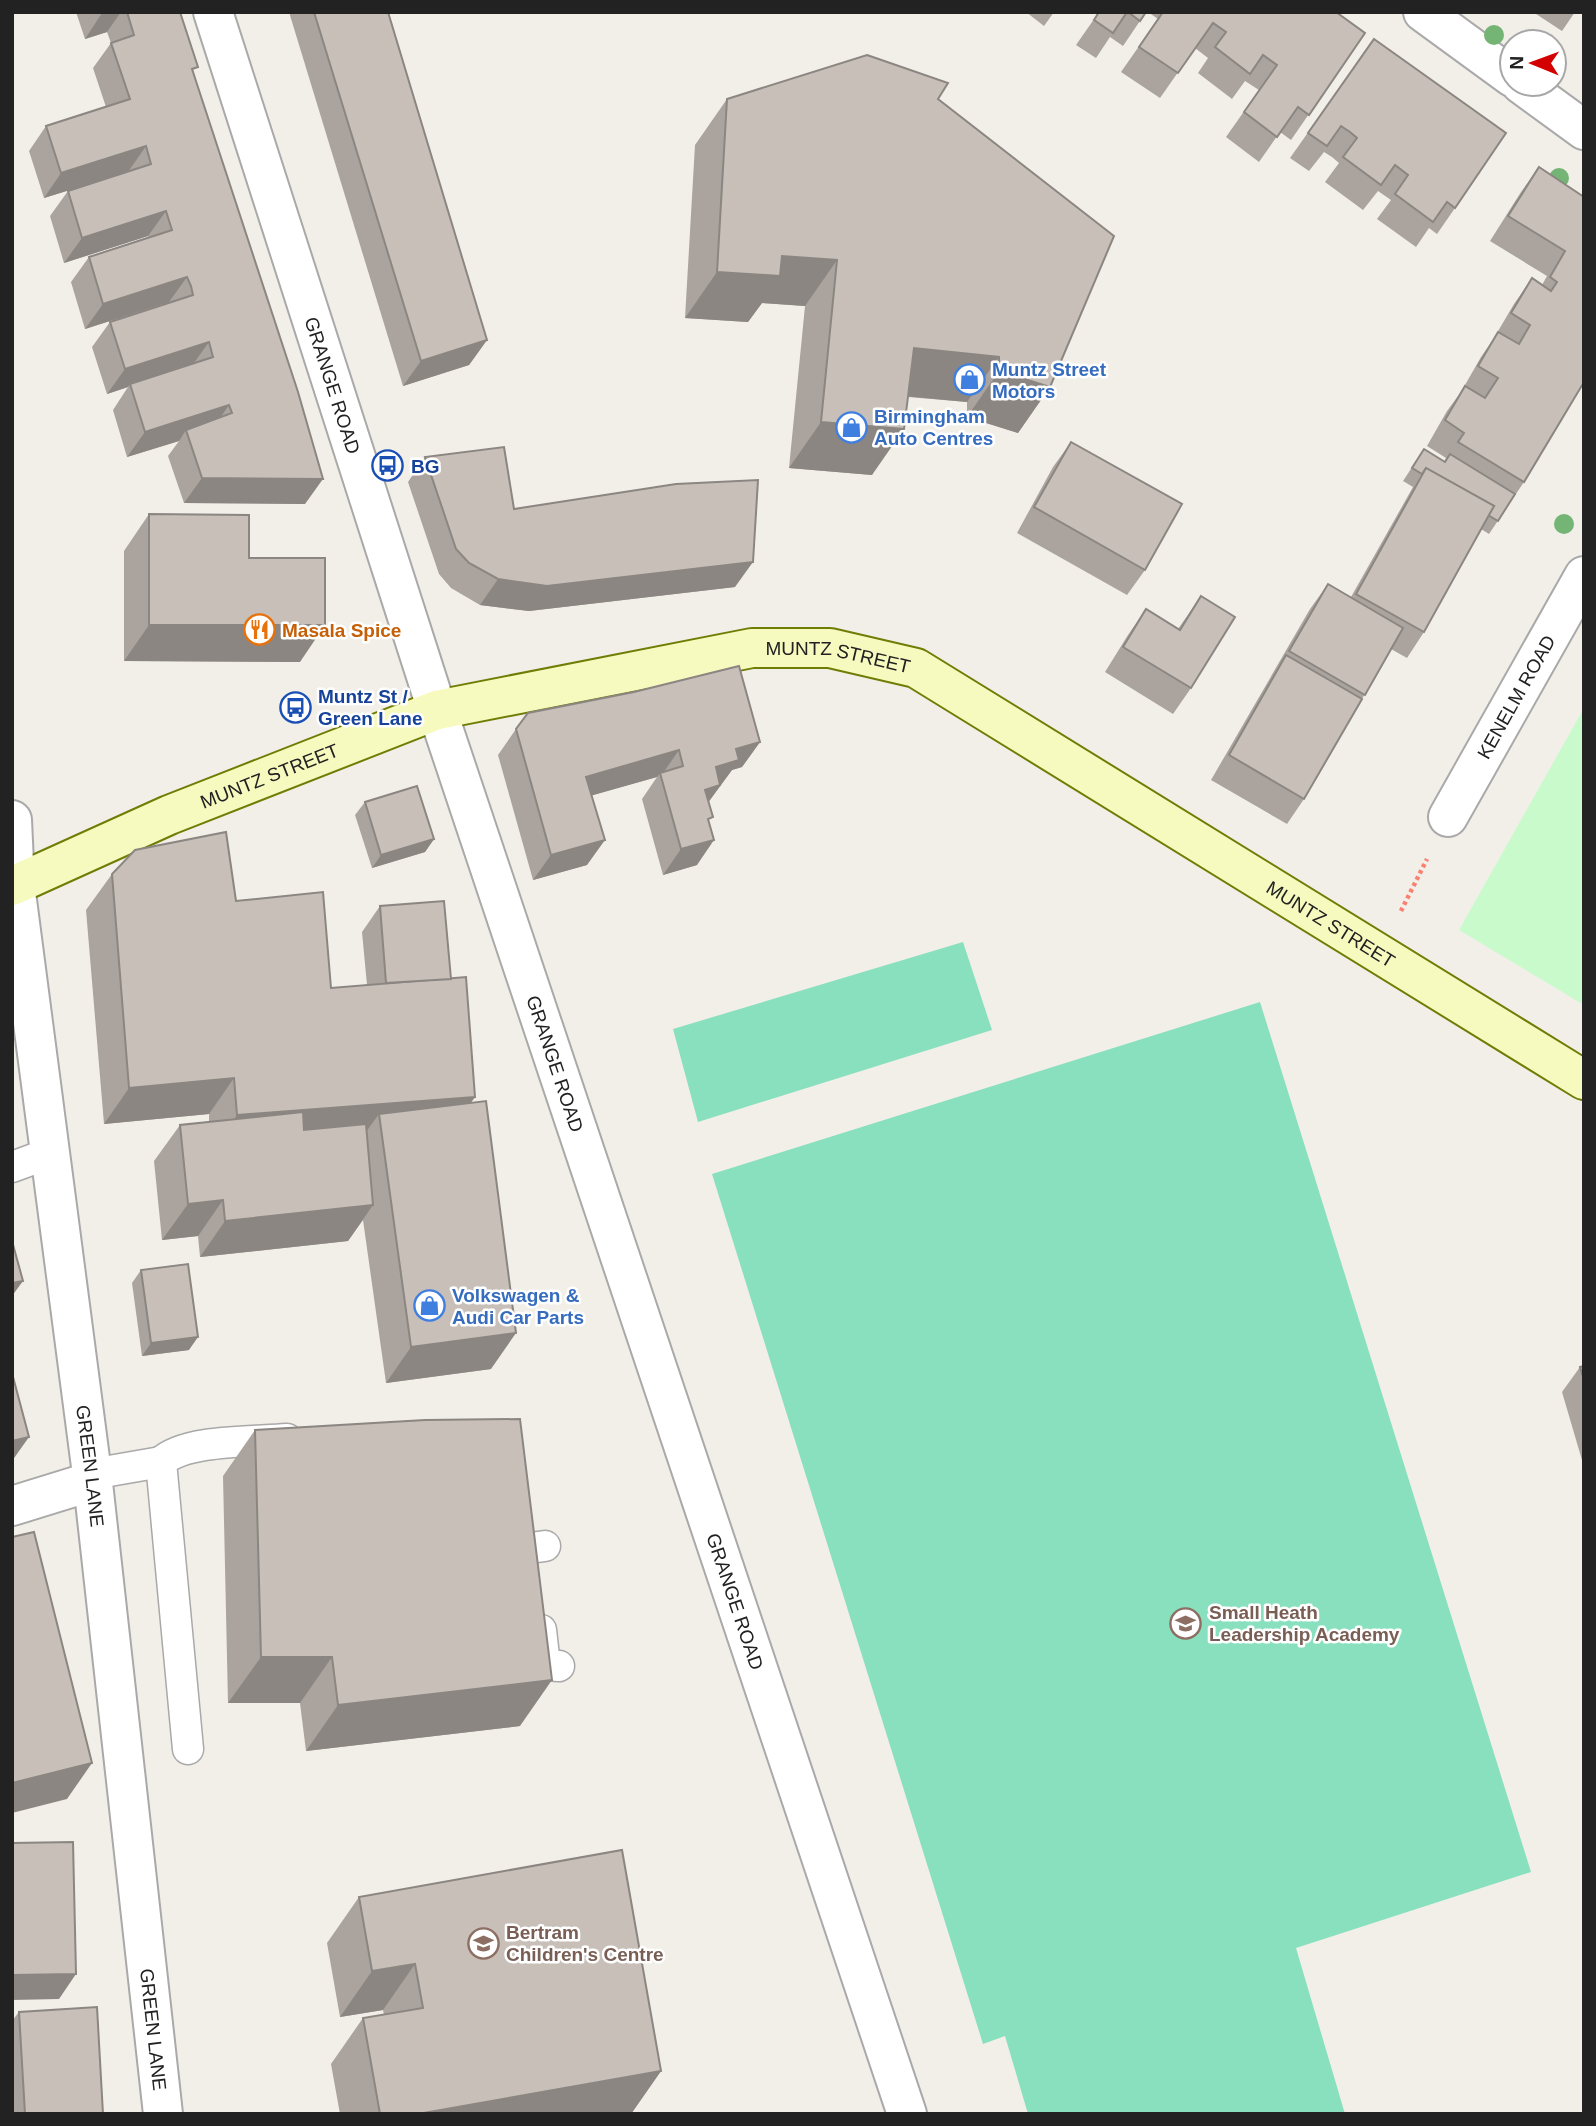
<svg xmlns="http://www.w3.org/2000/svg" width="1596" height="2126" font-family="Helvetica,sans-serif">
<rect width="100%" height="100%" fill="#f2efe9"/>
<!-- park -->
<polygon fill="#c8facc" points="1584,708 1584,1005 1459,930"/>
<!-- pitch -->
<g fill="#88e0be">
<polygon points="963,942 992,1030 698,1122 673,1029"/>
<polygon points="1260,1002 1531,1872 1296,1948 1345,2114 1028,2114 1005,2036 983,2044 712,1174"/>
</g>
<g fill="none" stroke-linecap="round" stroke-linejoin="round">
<defs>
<g id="service">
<polyline points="12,1167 50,1153"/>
<polyline points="92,1474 161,1462"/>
<polyline points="530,1548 545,1546"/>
<polyline points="541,1630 545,1665 559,1666"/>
<path d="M188,1749L161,1462C185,1439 253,1442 287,1439"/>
</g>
<g id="minor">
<polyline points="1423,12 1512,77"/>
<polyline points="1521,84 1584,130"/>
<path id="s1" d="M1448,817L1584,576"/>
<path id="s2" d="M12,820L15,885L92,1474L163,2114"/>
<polyline points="12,1506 93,1481"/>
</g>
<g id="tertiary">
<path id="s3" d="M213,12L437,710L907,2114"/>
</g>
<g id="secondary">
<path id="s4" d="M12,886L169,815L437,710L752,648H830L916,668L1584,1080"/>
</g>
</defs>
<!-- service casing -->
<use href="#service" stroke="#a9a9a9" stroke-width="33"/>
<!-- minor casing -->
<use href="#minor" stroke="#a9a9a9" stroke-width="42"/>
<!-- tertiary casing -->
<use href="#tertiary" stroke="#a9a9a9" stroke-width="42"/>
<!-- secondary casing -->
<use href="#secondary" stroke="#707d05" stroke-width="42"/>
<!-- path -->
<polyline stroke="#fa8072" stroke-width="4.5" stroke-dasharray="3.5 3.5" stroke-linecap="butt" points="1401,911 1427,859"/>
<!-- service -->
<use href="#service" stroke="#fff" stroke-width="30"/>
<!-- minor -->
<use href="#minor" stroke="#fff" stroke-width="38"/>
<!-- tertiary -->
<use href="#tertiary" stroke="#fff" stroke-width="38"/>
<!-- secondary -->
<use href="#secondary" stroke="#f7fabf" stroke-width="38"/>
</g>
<!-- trees -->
<g fill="#74b475">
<circle cx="1494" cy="35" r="10"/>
<circle cx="1559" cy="178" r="10"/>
<circle cx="1564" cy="524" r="10"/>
</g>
<!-- wall -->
<g fill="#aba49e">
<polygon points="76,12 180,12 194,73 305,504 184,503 168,456 179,441 127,457 113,410 128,387 107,394 92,347 110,322 169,302 85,329 71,282 89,257 148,237 148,236 64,263 50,216 68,191 89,184 44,198 29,151 46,126 106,107 93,68 111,43 107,32 85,39"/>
<polygon points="289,12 388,12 487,340 469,365 403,386"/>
<polygon points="1026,12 1054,12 1044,26"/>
<polygon points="1099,12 1146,12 1123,46 1110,37 1096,58 1076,45"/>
<polygon points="1148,12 1336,12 1365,33 1291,140 1280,132 1259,162 1226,137 1259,90 1245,81 1232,99 1198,73 1208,58 1195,48 1160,98 1121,72 1158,19"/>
<polygon points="1533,12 1575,12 1562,31"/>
<polygon points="1374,39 1455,208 1437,234 1429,228 1416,247 1377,219 1391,200 1378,191 1363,210 1325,182 1339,163 1332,157 1324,152 1309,171 1290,158"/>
<polygon points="727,99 938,99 1050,387 1018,433 967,417 967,402 908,397 872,475 789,468 805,306 762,303 748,322 685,318 695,145"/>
<polygon points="1539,167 1584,197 1524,482 1489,534 1481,529 1424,632 1407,658 1391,649 1304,799 1287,824 1211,780 1310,609 1328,584 1351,597 1413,487 1403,481 1424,449 1444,462 1446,458 1427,446 1447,411 1461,392 1481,357 1494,338 1514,304 1532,278 1542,285 1547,276 1490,241 1521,192"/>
<polygon points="1071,442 1145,570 1127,595 1017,533 1053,467"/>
<polygon points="425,457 514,509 735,587 529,611 480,605 451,588 439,574 408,482"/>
<polygon points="149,514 249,558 300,662 124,661 124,551"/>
<polygon points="1201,596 1191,688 1173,714 1105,672 1128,635 1146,609 1178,629"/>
<polygon points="516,729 760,742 742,767 732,770 708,802 709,823 697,865 663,875 642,799 657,777 592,795 587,865 533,880 498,755"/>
<polygon points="365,802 434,839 425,852 372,868 355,815"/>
<polygon points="112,874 236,901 331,988 367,985 362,932 380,906 451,979 471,1103 491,1369 386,1383 363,1220 348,1241 200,1257 198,1236 162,1240 154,1161 180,1125 209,1122 209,1114 104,1124 86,910"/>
<polygon points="141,1270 189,1350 142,1356 132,1283"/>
<polygon points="1584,1366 1584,1467 1562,1392 1580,1367"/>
<polygon points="255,1430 520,1726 306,1751 300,1703 228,1703 223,1476"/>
<polygon points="359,1897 661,2071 631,2114 340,2114 331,2064 363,2018 384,2015 383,2010 340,2017 327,1943"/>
<polygon points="19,2012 103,2114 12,2114 12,2021"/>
</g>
<!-- shaded-wall -->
<g fill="#8b8681">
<polygon points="106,12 121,12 107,32 85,39 102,13"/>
<polygon points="146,146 128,172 44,198 61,173"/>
<polygon points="166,211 148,236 64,263 82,238"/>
<polygon points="782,256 837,260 805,306 762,303 748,322 685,318 717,272"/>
<polygon points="187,277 169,302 85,329 103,304"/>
<polygon points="487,340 469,365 403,386 421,361"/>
<polygon points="209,342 191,367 130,384 128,387 107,394 125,369"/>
<polygon points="914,348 999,357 967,402 882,394"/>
<polygon points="999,371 1050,387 1018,433 967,417"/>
<polygon points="229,405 212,430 186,430 179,441 127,457 145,432"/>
<polygon points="821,422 904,429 872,475 789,468"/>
<polygon points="202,478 323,479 305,504 184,503"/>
<polygon points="753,562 735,587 529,611 480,605 498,579"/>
<polygon points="149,625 325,625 300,662 124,661"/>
<polygon points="760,742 742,767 732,770 702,811 687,815 716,767 736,749"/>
<polygon points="679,750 661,776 660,773 657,777 569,802 586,777"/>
<polygon points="434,839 425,852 372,868 381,855"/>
<polygon points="605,840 587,865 533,880 551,855"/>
<polygon points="714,840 697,865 663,875 681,849"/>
<polygon points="234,1078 209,1114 104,1124 129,1088"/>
<polygon points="475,1097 449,1134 379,1114 360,1140 211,1152 237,1115"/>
<polygon points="223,1200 198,1236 162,1240 188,1204"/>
<polygon points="373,1205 348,1241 200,1257 225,1221"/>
<polygon points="23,1281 12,1296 12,1283"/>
<polygon points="516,1333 491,1369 386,1383 411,1347"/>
<polygon points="198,1337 189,1350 142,1356 151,1343"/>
<polygon points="29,1437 12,1461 12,1441"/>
<polygon points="261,1657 332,1657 300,1703 228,1703"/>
<polygon points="552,1680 520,1726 306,1751 338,1705"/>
<polygon points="92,1763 67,1799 12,1813 12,1783"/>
<polygon points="415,1964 383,2010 340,2017 372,1971"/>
<polygon points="76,1974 59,1999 12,2000 12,1975"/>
<polygon points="661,2071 631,2114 418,2114"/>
</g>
<!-- building -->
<g fill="#c7bfb8" stroke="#8b8681" stroke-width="2">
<polygon points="127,12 180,12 198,67 192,69 298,392 323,479 202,478 186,430 232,413 229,405 145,432 130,384 213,357 209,342 125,369 110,322 193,295 191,286 187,277 103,304 89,257 172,230 166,211 82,238 68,191 151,164 146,146 61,173 46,126 130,99 111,43 134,35"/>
<polygon points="314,12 388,12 487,340 421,361"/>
<polygon points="1099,12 1127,12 1113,33 1094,20"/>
<polygon points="1128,12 1146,12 1140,21"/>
<polygon points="1163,12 1336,12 1365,33 1309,115 1298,107 1277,137 1244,112 1277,65 1263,55 1250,74 1215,47 1226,32 1213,23 1178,73 1139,47"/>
<polygon points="1374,39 1506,133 1455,208 1447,202 1433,222 1395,194 1408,175 1395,165 1381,185 1343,157 1357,138 1350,132 1341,126 1327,146 1308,133"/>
<polygon points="867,55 948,83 938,99 1114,236 1050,387 999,371 999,357 914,348 904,429 821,422 837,260 782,256 780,276 717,272 727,99"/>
<polygon points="1539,167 1584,197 1584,382 1524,482 1458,442 1464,433 1445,420 1465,386 1485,398 1498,378 1478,366 1498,332 1519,344 1530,325 1511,313 1532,278 1551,291 1557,282 1550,277 1565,251 1508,216"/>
<polygon points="1071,442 1182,504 1145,570 1034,507"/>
<polygon points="504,447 514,509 676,484 758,480 753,562 547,586 498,579 469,563 456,549 425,457"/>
<polygon points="1424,449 1445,462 1450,454 1515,494 1498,521 1488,515 1494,506 1426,468 1422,474 1412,468"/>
<polygon points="1426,468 1494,506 1424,632 1356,594"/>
<polygon points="149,514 249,515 249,558 325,558 325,625 149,625"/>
<polygon points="1328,584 1403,628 1365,695 1289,651"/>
<polygon points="1201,596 1235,617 1191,688 1123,647 1146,609 1180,630"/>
<polygon points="1286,655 1362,699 1304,799 1229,755"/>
<polygon points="739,666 760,742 736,749 739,760 716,767 720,785 705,790 713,817 708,819 714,840 681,849 660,773 683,766 679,750 586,777 605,840 551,855 516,729 528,713 634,692"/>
<polygon points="417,786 434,839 381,855 365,802"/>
<polygon points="226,832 236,901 323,892 331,988 466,977 475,1097 237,1115 234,1078 129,1088 112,874 135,850"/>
<polygon points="444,901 451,979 386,983 380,906"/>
<polygon points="486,1101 516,1333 411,1347 379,1114"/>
<polygon points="303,1112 304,1130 366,1124 373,1205 225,1221 223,1200 188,1204 180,1125"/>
<polygon points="12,1241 23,1281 12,1283"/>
<polygon points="188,1264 198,1337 151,1343 141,1270"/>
<polygon points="1584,1366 1584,1380 1580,1367"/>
<polygon points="12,1373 29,1437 12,1441"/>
<polygon points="520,1419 552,1680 338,1705 332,1657 261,1657 255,1430 425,1420"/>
<polygon points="34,1532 92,1763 12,1783 12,1537"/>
<polygon points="73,1842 76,1974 12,1975 12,1843"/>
<polygon points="622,1850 661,2071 418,2114 380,2114 363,2018 423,2008 415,1964 372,1971 359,1897"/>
<polygon points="97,2007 103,2114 25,2114 19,2012"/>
</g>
<!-- icons -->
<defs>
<symbol id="shop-ring" viewBox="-11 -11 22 22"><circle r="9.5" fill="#fff" stroke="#3f7fe0" stroke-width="1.5"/><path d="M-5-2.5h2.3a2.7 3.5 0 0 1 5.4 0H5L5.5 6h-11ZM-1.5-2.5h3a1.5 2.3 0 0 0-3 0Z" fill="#3f7fe0"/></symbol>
<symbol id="bus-ring" viewBox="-11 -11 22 22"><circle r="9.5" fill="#fff" stroke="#1a4fb4" stroke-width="1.5"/><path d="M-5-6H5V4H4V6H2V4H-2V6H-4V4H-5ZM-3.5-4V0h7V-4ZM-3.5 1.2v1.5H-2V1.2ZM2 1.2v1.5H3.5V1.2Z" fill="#1a4fb4"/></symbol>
<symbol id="restaurant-ring" viewBox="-11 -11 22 22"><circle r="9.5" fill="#fff" stroke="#e8710a" stroke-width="1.5"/><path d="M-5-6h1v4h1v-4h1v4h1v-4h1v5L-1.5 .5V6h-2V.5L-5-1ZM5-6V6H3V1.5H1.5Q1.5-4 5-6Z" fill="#e8710a"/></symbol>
<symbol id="school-ring" viewBox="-11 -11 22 22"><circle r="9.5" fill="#fff" stroke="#8d6e63" stroke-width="1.5"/><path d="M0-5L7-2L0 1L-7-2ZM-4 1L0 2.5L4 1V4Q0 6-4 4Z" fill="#8d6e63"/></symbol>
</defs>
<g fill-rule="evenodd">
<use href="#shop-ring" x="952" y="362" width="35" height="35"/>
<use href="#shop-ring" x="834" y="410" width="35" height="35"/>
<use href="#bus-ring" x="370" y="448" width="35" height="35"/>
<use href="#restaurant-ring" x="242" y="612" width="35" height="35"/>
<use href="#bus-ring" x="278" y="690" width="35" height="35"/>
<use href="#shop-ring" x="412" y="1288" width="35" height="35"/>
<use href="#school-ring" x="1168" y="1606" width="35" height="35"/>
<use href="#school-ring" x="466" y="1926" width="35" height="35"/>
</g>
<g text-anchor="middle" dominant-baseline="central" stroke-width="5" stroke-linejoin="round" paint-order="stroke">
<!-- shop labels -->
<g font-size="19" font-weight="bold" fill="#366cbe" stroke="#fff" text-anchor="start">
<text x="992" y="369">Muntz Street<tspan x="992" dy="22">Motors</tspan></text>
<text x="874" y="416">Birmingham<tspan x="874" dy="22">Auto Centres</tspan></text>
<text x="452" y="1295">Volkswagen &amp;<tspan x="452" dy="22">Audi Car Parts</tspan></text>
</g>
<!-- street labels -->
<g font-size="19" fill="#222" stroke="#fff">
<text stroke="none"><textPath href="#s3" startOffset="392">GRANGE ROAD</textPath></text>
<text stroke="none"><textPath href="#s4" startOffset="868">MUNTZ STREET</textPath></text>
<text stroke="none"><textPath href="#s1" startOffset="138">KENELM ROAD</textPath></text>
<text stroke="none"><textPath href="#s4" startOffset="280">MUNTZ STREET</textPath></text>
<text stroke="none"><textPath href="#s4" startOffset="1435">MUNTZ STREET</textPath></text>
<text stroke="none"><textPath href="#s3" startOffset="1106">GRANGE ROAD</textPath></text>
<text stroke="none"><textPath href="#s2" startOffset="651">GREEN LANE</textPath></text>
<text stroke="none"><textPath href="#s3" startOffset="1673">GRANGE ROAD</textPath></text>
<text stroke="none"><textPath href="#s2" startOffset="1218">GREEN LANE</textPath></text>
</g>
<!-- transit labels -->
<g font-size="19" font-weight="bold" fill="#164399" stroke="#fff" text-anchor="start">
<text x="411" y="466">BG</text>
<text x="318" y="696">Muntz St /<tspan x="318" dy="22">Green Lane</tspan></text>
</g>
<!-- food labels -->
<g font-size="19" font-weight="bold" fill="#c56008" stroke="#fff" text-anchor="start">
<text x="282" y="630">Masala Spice</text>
</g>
<!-- education labels -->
<g font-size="19" font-weight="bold" fill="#785e54" stroke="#fff" text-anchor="start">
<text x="1209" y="1612">Small Heath<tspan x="1209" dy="22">Leadership Academy</tspan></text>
<text x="506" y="1932">Bertram<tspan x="506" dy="22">Children's Centre</tspan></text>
</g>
</g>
<!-- border -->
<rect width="1596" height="2126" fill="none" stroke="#222222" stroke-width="28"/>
<!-- north arrow -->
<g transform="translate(1533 63) rotate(271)"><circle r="33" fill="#ffffff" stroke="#a7a7a7" stroke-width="2"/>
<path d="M0-5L12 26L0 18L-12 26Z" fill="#d40000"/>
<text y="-10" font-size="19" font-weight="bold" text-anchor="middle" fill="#222222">N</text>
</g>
</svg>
